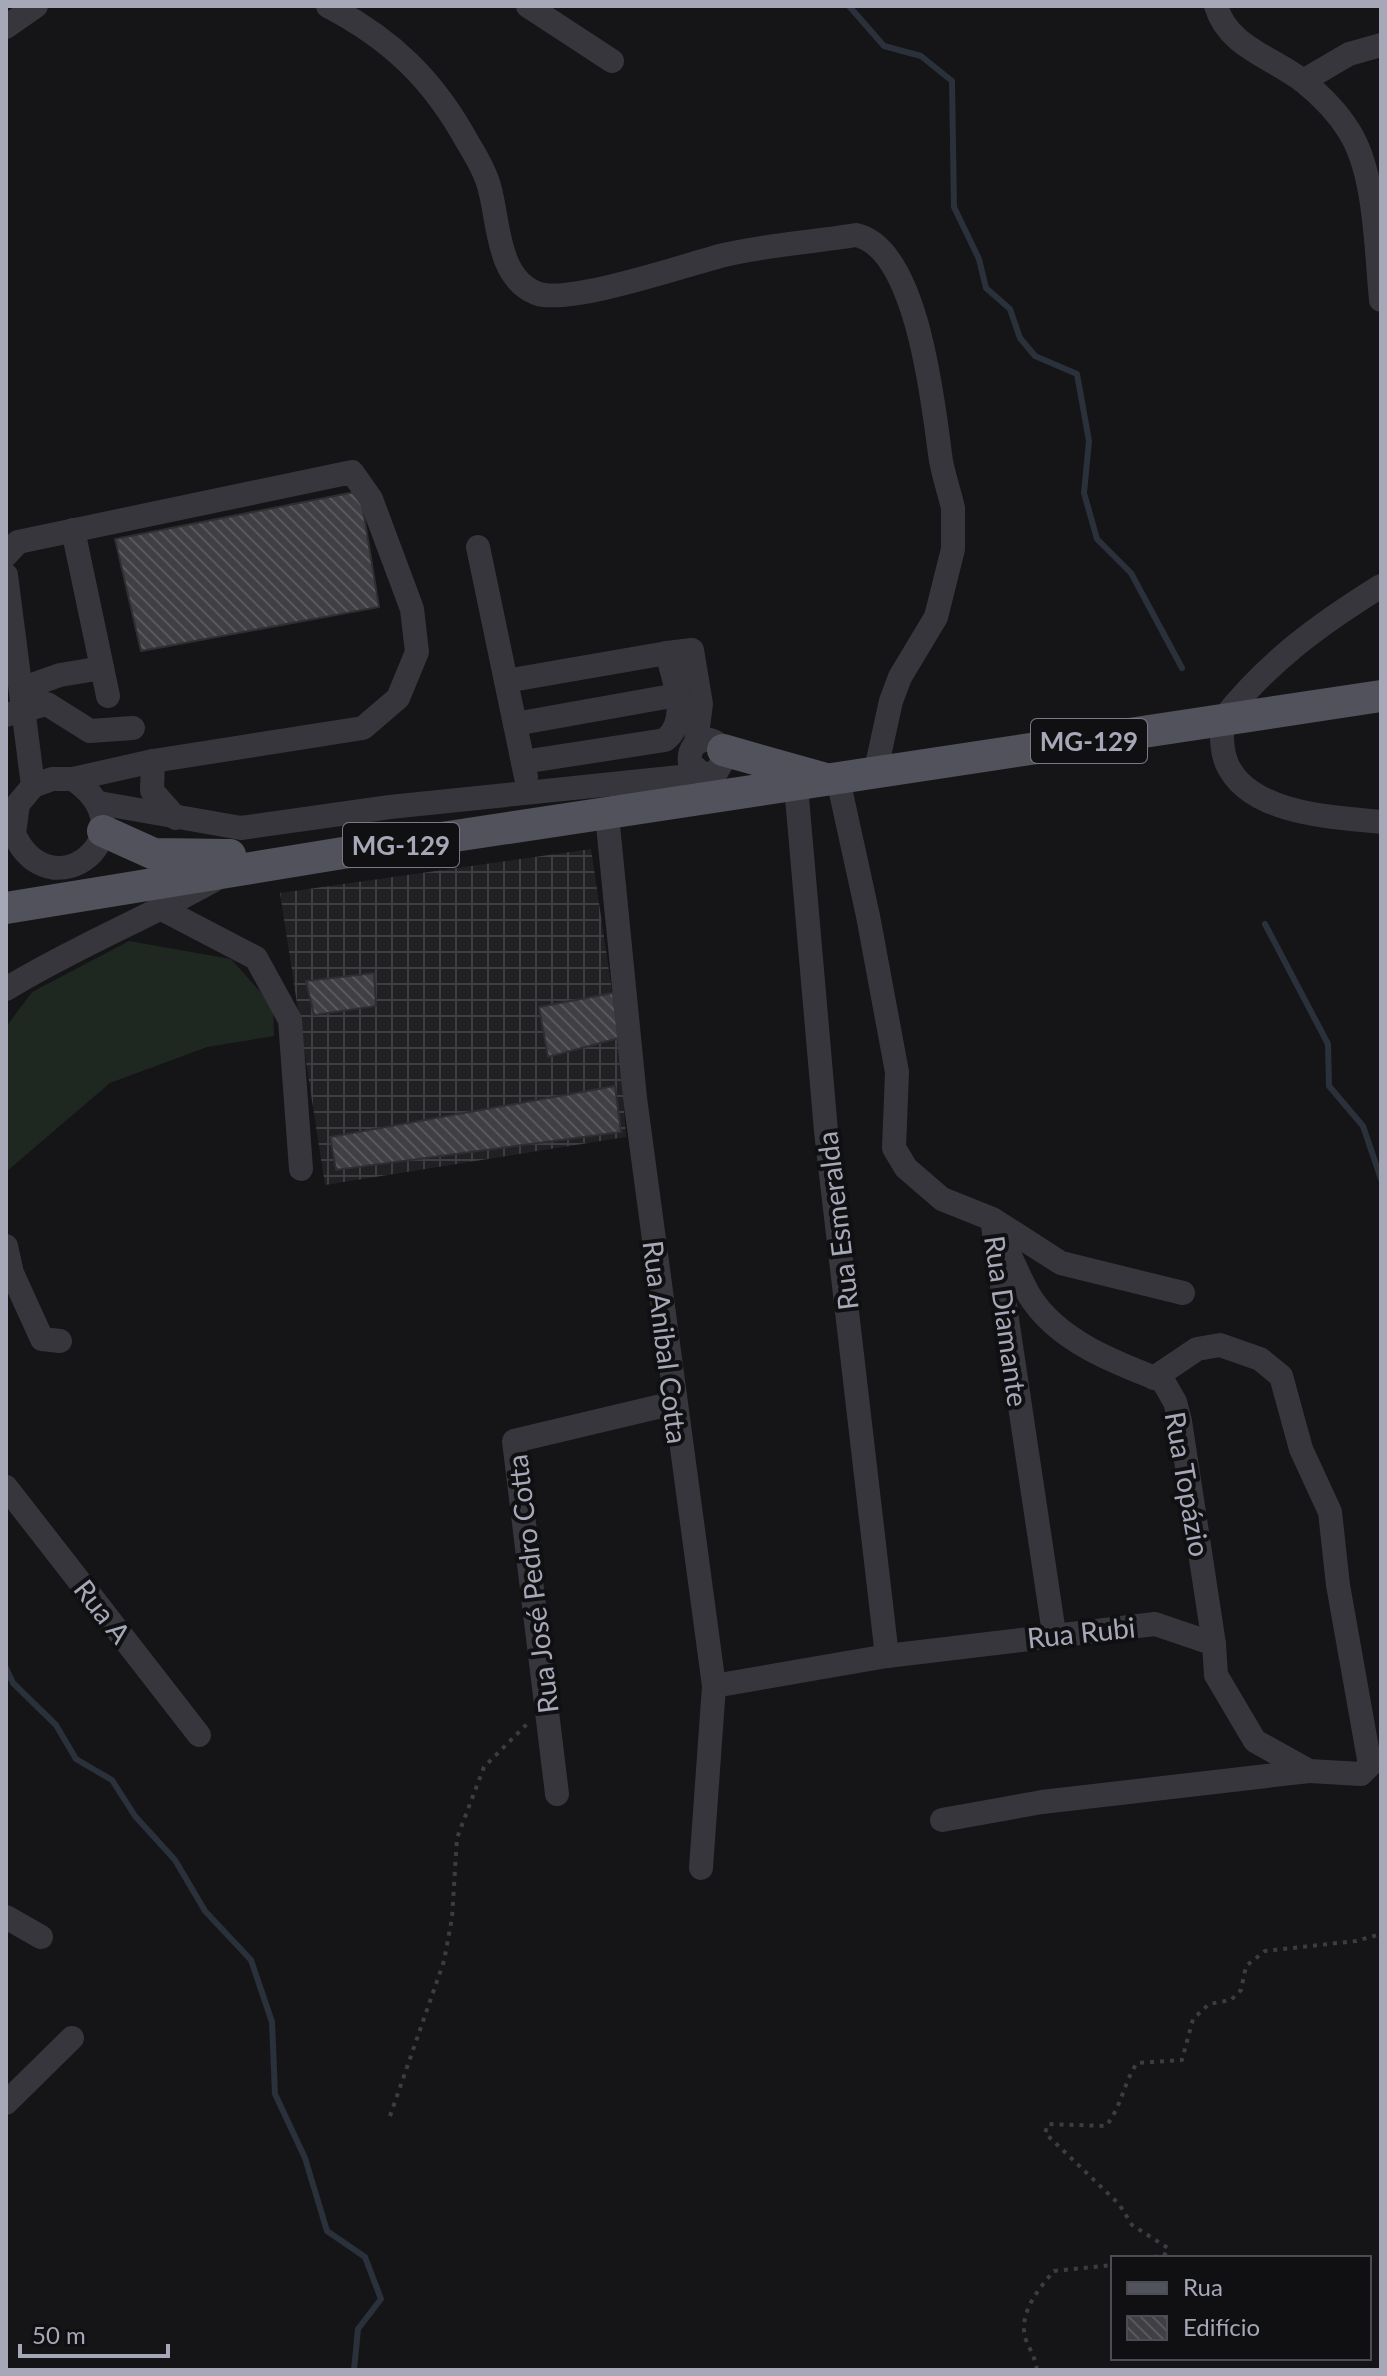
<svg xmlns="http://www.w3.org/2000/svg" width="1387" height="2376" font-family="Lato,sans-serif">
<defs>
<pattern id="industrial-grid" width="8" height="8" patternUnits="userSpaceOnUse" patternTransform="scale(2)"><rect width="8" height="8" fill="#212124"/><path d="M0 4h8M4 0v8" fill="none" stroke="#3e3e42"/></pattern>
<pattern id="building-back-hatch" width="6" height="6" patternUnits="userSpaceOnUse" patternTransform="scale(2)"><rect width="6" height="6" fill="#3f3f44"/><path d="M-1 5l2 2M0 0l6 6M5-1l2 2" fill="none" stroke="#58585d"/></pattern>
</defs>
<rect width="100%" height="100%" fill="#151517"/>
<!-- industrial -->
<polygon fill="url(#industrial-grid)" points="591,849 619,1038 626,1137 325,1185 280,893"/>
<!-- grass -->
<polygon fill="#1f2721" points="129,941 231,959 273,1006 274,1036 207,1047 110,1083 6,1172 6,1027 32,992"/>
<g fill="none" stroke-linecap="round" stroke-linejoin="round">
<!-- stream -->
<g stroke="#2a313b" stroke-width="6">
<polyline points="849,6 884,46 921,56 952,81 954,207 979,259 986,288 1010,309 1020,338 1035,356 1077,374 1089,441 1084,493 1097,539 1131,573 1182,668"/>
<polyline points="1265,924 1328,1044 1329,1086 1363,1126 1381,1179"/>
<polyline points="6,1668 13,1683 56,1725 76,1759 112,1780 135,1816 175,1860 205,1911 251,1960 272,2022 275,2094 305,2158 327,2231 365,2257 381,2299 358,2329 354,2370"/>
</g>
</g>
<!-- building -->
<g fill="url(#building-back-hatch)" stroke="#2f2f33" stroke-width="2">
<polygon points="360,491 379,607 141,651 115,539"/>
<polygon points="374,973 376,1006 314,1015 306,981"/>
<polygon points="613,993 619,1038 548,1057 539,1007"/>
<polygon points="615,1086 621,1132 336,1170 330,1137"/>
</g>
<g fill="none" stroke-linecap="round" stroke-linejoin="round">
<!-- path -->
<g stroke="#3c3c43" stroke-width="4" stroke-dasharray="4 6" stroke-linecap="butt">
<polyline points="390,2116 444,1961 452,1918 457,1838 484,1767 528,1723"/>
<path d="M1134,2258L1164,2256L1168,2248L1132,2225L1119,2204L1045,2133L1048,2124L1106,2126C1122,2106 1123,2084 1137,2063L1182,2060L1193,2019L1209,2004L1231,2000L1241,1990L1246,1966L1265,1951L1356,1941L1381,1934"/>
<path d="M1037,2370C1035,2357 1031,2352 1026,2340C1017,2315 1039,2288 1054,2271L1113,2265"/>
</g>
<!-- minor -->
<g stroke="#36363c" stroke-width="24">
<path d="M328,6C391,39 433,79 468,143C476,156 485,171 489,186C499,219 496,277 536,293C567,306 688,264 724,255C767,245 812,242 856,235C917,248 933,402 940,454C942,472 949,490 953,508V549L936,617L900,677L891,701L875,774"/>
<polyline points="528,6 612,61"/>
<path d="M1216,6C1228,47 1272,57 1303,81C1319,94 1338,113 1349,131C1376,173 1376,251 1381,300"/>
<polyline points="6,27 36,6"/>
<polyline points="1303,81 1349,54 1381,45"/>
<polyline points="73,530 108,696"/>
<polyline points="478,547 526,777"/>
<path d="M6,555L18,542L352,472L371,499L412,609L417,652L398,698L363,728L153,761L73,779H52L33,786L18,804L14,834C51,914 153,834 73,779"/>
<polyline points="6,575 33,786"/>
<path d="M1381,586C1318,625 1268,662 1222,720C1222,735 1221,750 1227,764C1250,815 1335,817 1381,822"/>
<polyline points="667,653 692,650 701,704 696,742"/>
<path d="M506,681L667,653C673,678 691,720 665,740L523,762"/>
<polyline points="23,688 60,675 102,668"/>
<polyline points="6,715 47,704 90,731 133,728"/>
<polyline points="515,724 677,695"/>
<polyline points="153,761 152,791 176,818"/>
<polyline points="838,779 868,916 897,1072 894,1148 906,1168 942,1199 992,1219 1054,1633"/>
<polyline points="796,786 826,1131 887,1656"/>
<path d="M99,803L241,828L390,807L709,774L717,771L725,757C720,731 686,736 690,763L701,773"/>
<polyline points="607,815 635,1098 714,1686 701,1868"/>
<polyline points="162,909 256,958 290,1020 301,1169"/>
<path d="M6,989C73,948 145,919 214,880"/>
<polyline points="994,1220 1061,1263 1183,1293"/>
<path d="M1002,1239C1011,1257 1019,1277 1029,1295C1057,1341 1116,1363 1163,1381L1175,1402L1180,1421L1214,1644"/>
<polyline points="6,1246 12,1273 42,1339 60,1341"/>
<polyline points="6,1487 199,1735"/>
<polyline points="714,1686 887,1656 1155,1624 1214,1644 1216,1675 1255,1741 1309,1771 1361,1774 1370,1765 1338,1585 1330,1512 1301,1449 1281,1376 1260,1359 1220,1345 1197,1349 1154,1378"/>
<polyline points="557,1794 514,1441 674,1403"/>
<polyline points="942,1820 1042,1802 1309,1771"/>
<polyline points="6,1917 41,1937"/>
<polyline points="6,2103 72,2038"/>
</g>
<!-- major -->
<g stroke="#51525b" stroke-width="32">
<polyline points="723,750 822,778"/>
<polyline points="103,831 154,854 230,855"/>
<polyline points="6,908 349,852 1381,696"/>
</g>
</g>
<g text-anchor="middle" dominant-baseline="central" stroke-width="8" stroke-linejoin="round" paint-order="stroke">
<!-- shield labels -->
<g fill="#101012" stroke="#797a86" stroke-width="2">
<rect x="1031" y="719" width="116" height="44" rx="6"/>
<rect x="343" y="823" width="116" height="44" rx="6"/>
</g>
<g font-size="26" font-weight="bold" fill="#a6a8b8">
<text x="1089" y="741">MG-129</text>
<text x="401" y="845">MG-129</text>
</g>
<!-- street labels -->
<g font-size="28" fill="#a6a8b8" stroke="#101012">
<text transform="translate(837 1221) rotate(-97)">Rua Esmeralda</text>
<text transform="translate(1007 1321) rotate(82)">Rua Diamante</text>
<text transform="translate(666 1342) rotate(83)">Rua Anibal Cotta</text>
<text transform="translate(1188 1484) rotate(80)">Rua Topázio</text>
<text transform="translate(532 1584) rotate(-97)">Rua José Pedro Cotta</text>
<text transform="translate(103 1611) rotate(52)">Rua A</text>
<text transform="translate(1081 1632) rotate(-6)">Rua Rubi</text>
</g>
</g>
<!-- border -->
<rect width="1387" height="2376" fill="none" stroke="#a6a8b8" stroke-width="16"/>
<!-- legend -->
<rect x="1111" y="2256" width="260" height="104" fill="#101012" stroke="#4c4d54" stroke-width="2"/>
<rect x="1127" y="2282" width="40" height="12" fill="#51525b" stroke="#4c4d54" stroke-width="2"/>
<text x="1183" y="2296" font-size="24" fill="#a6a8b8">Rua</text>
<rect x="1127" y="2316" width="40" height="24" fill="url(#building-back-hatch)" stroke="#4c4d54" stroke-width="2"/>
<text x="1183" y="2336" font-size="24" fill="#a6a8b8">Edifício</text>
<!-- scale -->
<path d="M20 2344v12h148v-12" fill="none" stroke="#a6a8b8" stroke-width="4"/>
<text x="32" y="2344" font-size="24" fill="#a6a8b8" stroke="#101012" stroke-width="6" paint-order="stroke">50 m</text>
</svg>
